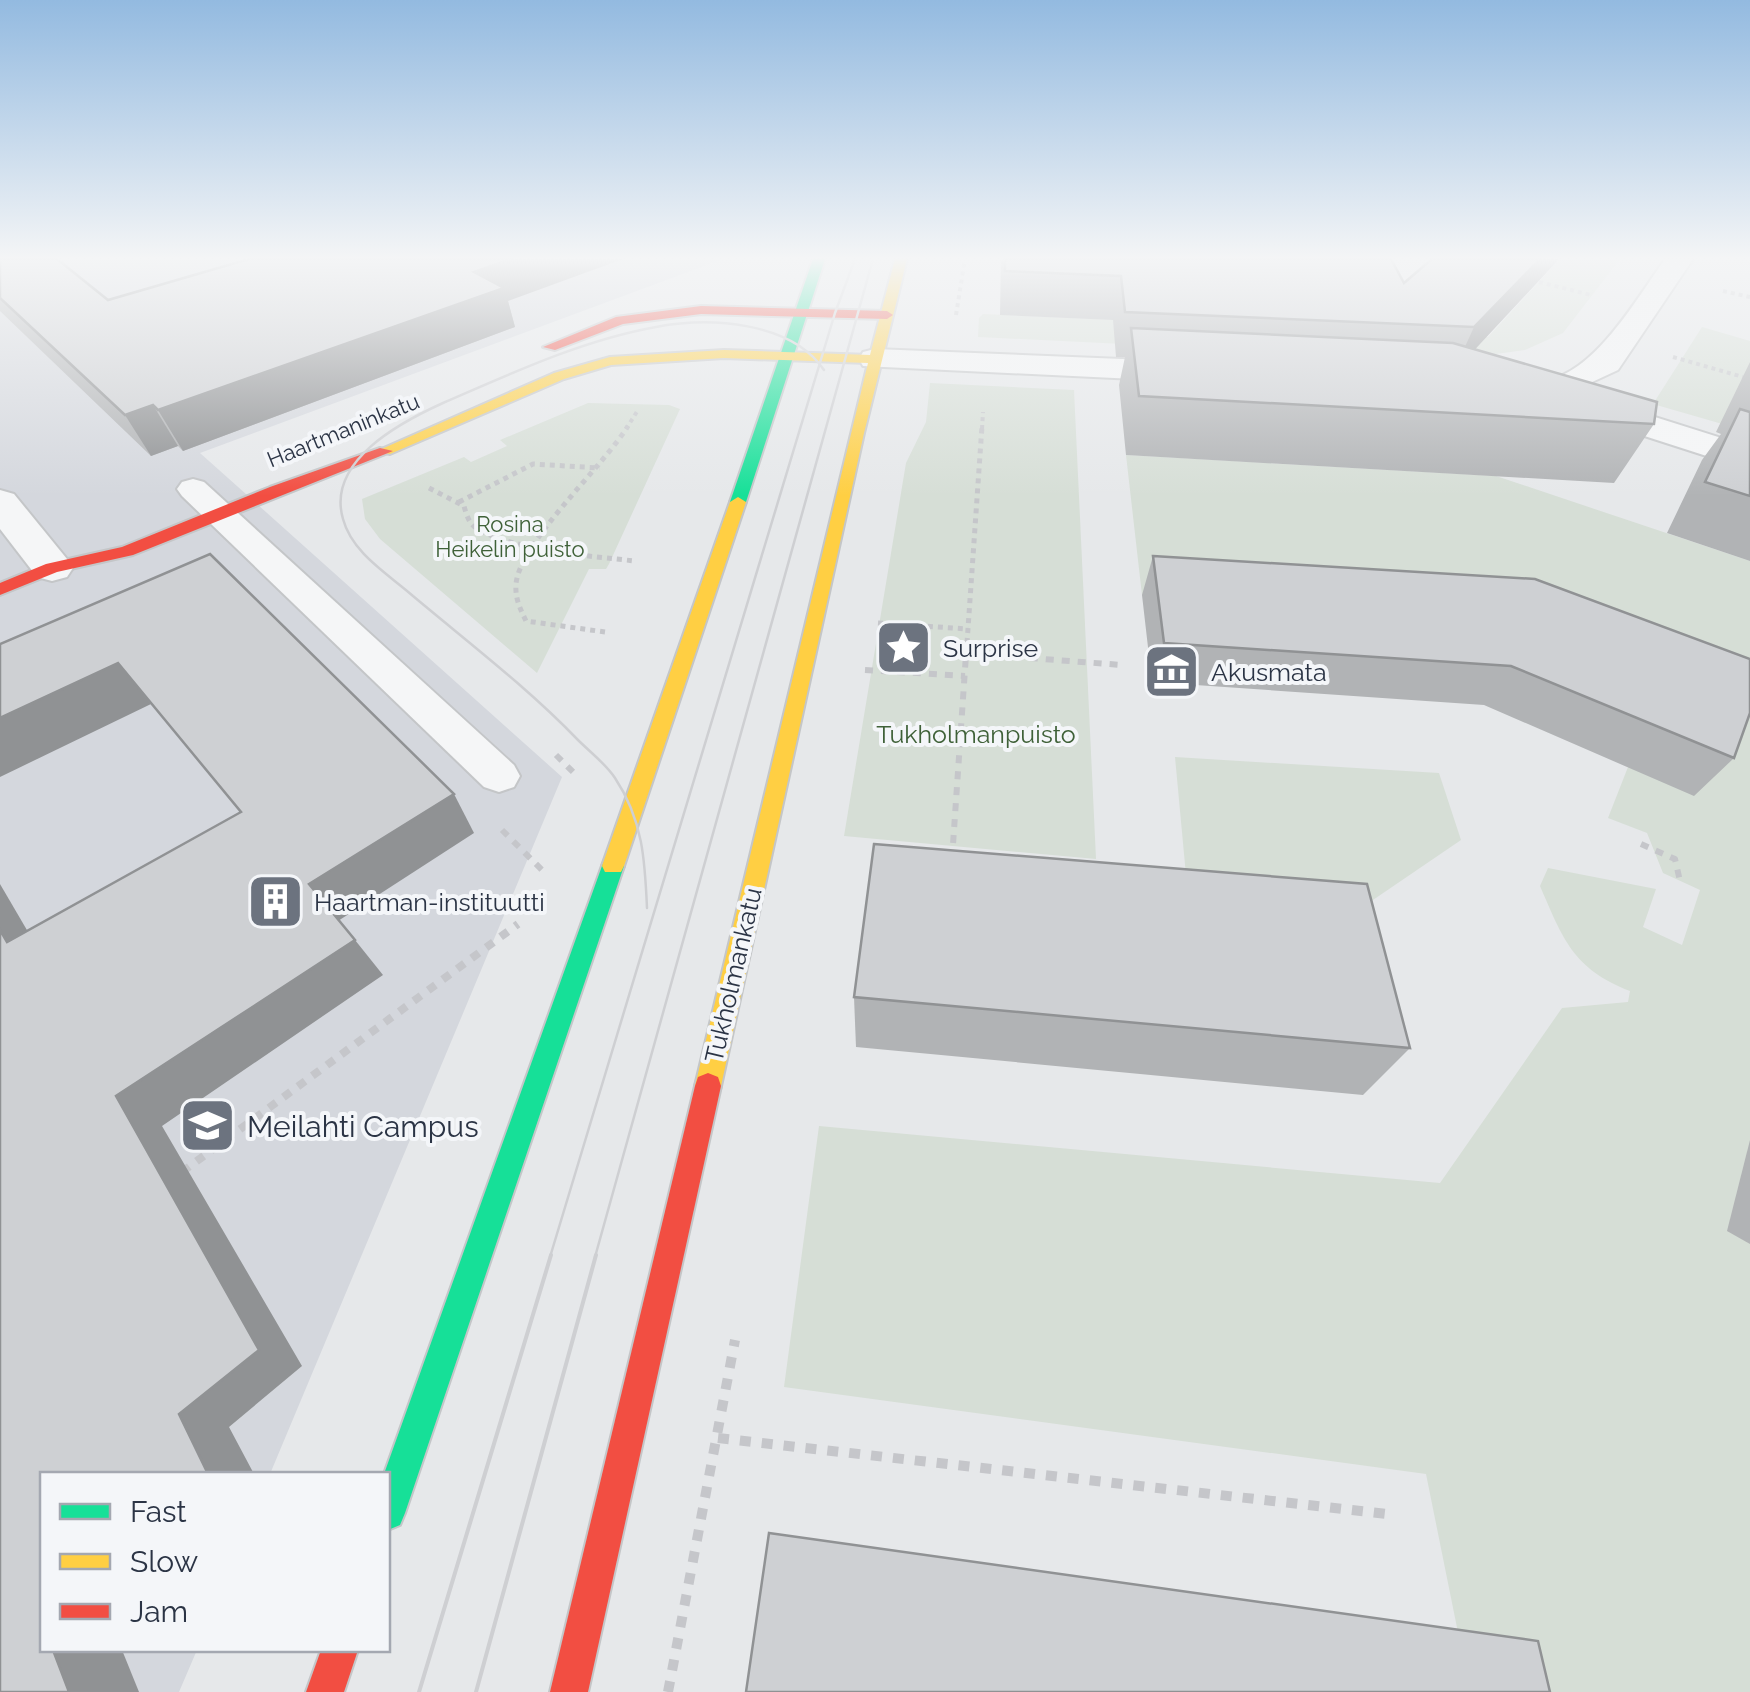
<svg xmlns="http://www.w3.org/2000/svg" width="1750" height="1692" font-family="Raleway,sans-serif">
<rect width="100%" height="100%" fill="#e6e8ea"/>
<!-- built -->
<polygon fill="#d4d7dd" points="0,259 723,259 200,453 562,777 270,1474 42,1474 42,1650 197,1650 179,1692 0,1692"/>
<!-- green -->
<g fill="#d6ded6">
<polygon points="1560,259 1620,259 1563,333 1525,350 1452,360 978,337 979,318 983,314 1488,337"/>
<polygon points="1702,327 1750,341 1750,432 1653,404"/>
<polygon points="930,383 1074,390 1096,859 844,836 906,463 926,422"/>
<polygon points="588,403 669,405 680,409 609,564 606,569 589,569 537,673 380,539 365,519 362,499 464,457 471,462 507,446 500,440"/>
<path d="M1126,455L1496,476L1750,561V1692H1470L1426,1474L784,1387L819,1126L1440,1183L1562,1008L1628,1002L1630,991C1573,969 1563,939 1540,886L1548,868L1656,889L1643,927L1682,945L1700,890L1663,873L1647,833L1608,818L1628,767L1729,705L1142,595Z"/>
<polygon points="1175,757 1439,773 1461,840 1370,902 1187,886"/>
</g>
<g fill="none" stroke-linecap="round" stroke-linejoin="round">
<defs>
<polygon id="lane" points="193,479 204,482 514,765 520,776 514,787 499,792 484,787 182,496 177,489 182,482"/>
<g id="street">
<path d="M1665,259H1693L1618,370L1549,402L1495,395L1490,388L1495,381C1511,377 1525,382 1541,381C1593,377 1637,298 1665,259Z"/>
<polygon points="875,349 1197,362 1209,365 1214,372 1209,379 1197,382 863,366 859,359 863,352"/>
<polygon points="1582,394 1750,447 1750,470 1570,412 1564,405 1570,398"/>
<polygon points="0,490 14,494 67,559 73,568 67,577 52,581 37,577 0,529"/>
</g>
<g id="fast">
<polygon points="813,259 825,259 746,502 732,505 730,502"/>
<polygon points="613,857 621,860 624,866 405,1513 400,1525 388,1530 388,1474 384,1474 602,866 605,860"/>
</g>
<g id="slow">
<polygon points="895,259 907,259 864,433 721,1086 718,1095 708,1099 698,1095 695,1086 868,363 724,358 611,365 564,379 390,454 377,451 554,373 610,357 724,350 870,355"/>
<polygon points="738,497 746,502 624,866 621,872 605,872 602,866 730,502"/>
</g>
<g id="jam">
<polygon points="701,306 887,311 893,315 887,319 701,314 623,324 555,350 543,347 616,317"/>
<polygon points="380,448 393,451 133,555 57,572 0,595 0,583 46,564 122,547 270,487"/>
<polygon points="708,1073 718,1077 721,1086 588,1692 550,1692 695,1086 698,1077"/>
<polygon points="321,1650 358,1650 344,1692 306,1692"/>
</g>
</defs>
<!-- lane casing -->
<use href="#lane" stroke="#c4c6c8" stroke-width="4"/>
<!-- street casing -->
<use href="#street" stroke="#c4c6c8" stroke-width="4"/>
<!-- fast casing -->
<use href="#fast" stroke="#c4c6c8" stroke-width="4"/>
<!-- slow casing -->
<use href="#slow" stroke="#c4c6c8" stroke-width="4"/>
<!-- jam casing -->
<use href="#jam" stroke="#c4c6c8" stroke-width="4"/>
<!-- path-far4 -->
<g stroke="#c5c6ca" stroke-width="4" stroke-dasharray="4 4" stroke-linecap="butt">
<polyline points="1539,282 1591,295"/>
<polyline points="1723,291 1750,297"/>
<polyline points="956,315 965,259"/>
<polyline points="1673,357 1743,377"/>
<polyline points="626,429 638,410"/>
<polyline points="982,429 983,412"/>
</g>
<!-- path-far3 -->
<g stroke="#c5c6ca" stroke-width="5" stroke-dasharray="5 5" stroke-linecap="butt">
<path d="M429,488L464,506C467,517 470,526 481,531C521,551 590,556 635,561"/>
<polyline points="459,502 533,464 600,468"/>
<polyline points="878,623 968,629"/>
<path d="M605,632L526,621C520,608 515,599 516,584C520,542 602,468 628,426"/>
<polyline points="967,643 982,426"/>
</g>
<!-- path-far2 -->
<g stroke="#c5c6ca" stroke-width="6" stroke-dasharray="8 8" stroke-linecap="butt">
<polyline points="966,653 1121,665"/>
<polyline points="865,670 965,676"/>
<polyline points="556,755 575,774"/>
<polyline points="502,830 543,871"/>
<polyline points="1641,844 1675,859 1680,881"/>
<polyline points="952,859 967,640"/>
</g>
<!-- path-far1 -->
<polyline stroke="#c5c6ca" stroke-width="8" stroke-dasharray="9 9" stroke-linecap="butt" points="182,1172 518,924"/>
<!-- path -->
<g stroke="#c5c6ca" stroke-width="10" stroke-dasharray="11 11" stroke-linecap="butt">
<polyline points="718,1438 1387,1514"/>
<polyline points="668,1692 735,1340"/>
</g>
<!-- lane -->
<use href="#lane" fill="#f5f6f7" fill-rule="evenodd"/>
<!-- street -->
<use href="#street" fill="#f5f6f7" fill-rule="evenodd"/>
<!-- fast -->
<use href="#fast" fill="#16e098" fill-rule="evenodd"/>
<!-- slow -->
<use href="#slow" fill="#ffcf43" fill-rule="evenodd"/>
<!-- jam -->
<use href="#jam" fill="#f24e42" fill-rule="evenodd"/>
<!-- tram-far1 -->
<g stroke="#cecfd2" stroke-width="2.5">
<path d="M647,908C645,861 643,820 615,778C606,764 590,752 578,740C528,688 469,643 413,596C388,574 352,553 343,519C326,461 401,422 443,403C512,373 583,340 656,327C709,317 791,321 824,370"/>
<polyline points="550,1257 835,313 855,259"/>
<polyline points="595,1257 873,259"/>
</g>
<!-- tram -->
<g stroke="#cecfd2" stroke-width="4">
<polyline points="419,1692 551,1255"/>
<polyline points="476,1692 596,1255"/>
</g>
</g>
<!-- wall -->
<g fill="#b1b3b5">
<polygon points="0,259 108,300 508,301 515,327 183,451 178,446 151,456 0,311"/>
<polygon points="1001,259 1391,259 1404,283 1559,259 1475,349 1654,424 1614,483 1126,455 1119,385 1125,357 1116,357 1113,320 1000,315"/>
<polygon points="1750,362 1750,561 1667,533 1702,460 1721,434 1716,432"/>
<polygon points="1153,556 1535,579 1734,758 1694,796 1484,705 1152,682 1142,595"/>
<polygon points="854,997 1410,1048 1363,1095 856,1047"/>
<polygon points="1750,1140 1750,1244 1727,1231"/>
</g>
<!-- shaded-wall -->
<g fill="#909294">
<polygon points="511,259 623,259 508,301 515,327 183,451 158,410 474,272"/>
<polygon points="1540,259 1559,259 1453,373 1474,327"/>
<polygon points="153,405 178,446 151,456 125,415"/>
<polygon points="118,663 151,704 0,777 0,718"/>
<polygon points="454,794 474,833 338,921 309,884"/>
<polygon points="0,884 55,978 7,942 0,930"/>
<polygon points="355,940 383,975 162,1126 302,1366 229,1427 254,1474 208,1474 179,1414 116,1096"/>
<polygon points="53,1650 122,1650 139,1692 69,1692"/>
</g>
<!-- building -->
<g fill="#ced0d3" stroke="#909294" stroke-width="2.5">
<polygon points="0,259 57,259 108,300 249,259 511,259 474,272 504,288 158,410 153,405 125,415 0,298"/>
<polygon points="1005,259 1391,259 1404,283 1432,259 1540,259 1474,327 1125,312 1121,276 1005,271"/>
<polygon points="1131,328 1453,343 1657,402 1654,424 1139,396"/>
<polygon points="1740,409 1750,412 1750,496 1705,482"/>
<polygon points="210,554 454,794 309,884 355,940 116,1096 259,1350 179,1414 208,1474 42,1474 42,1650 53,1650 69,1692 0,1692 0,930 7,942 241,812 118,663 0,718 0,644"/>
<polygon points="1153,556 1535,579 1750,659 1750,713 1734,758 1511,666 1164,643"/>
<polygon points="874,844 1367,884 1410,1048 854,997"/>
<polygon points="769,1533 1538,1641 1550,1692 746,1692"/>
</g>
<!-- sky -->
<linearGradient id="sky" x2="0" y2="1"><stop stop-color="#93bae0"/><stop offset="0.52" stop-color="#f4f5f6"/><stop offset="1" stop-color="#f4f5f6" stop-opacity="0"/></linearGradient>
<rect width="1750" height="496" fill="url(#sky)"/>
<!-- icons -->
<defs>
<symbol id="sight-square" viewBox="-11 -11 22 22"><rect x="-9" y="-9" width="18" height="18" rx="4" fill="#6c737f" stroke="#f4f6f9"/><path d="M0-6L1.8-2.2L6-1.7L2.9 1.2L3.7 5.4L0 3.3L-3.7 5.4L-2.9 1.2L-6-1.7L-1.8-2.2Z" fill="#fff"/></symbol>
<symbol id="museum-square" viewBox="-11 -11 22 22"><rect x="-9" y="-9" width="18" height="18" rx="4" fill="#6c737f" stroke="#f4f6f9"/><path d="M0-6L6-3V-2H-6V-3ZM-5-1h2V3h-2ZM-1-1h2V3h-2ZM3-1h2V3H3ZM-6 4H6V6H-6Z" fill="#fff"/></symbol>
<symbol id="building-square" viewBox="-11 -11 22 22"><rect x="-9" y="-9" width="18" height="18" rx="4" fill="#6c737f" stroke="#f4f6f9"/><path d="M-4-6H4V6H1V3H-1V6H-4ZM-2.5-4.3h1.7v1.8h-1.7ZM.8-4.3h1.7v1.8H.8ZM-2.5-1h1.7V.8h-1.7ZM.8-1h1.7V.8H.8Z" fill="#fff"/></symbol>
<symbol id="university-square" viewBox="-11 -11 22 22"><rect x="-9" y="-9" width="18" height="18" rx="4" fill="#6c737f" stroke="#f4f6f9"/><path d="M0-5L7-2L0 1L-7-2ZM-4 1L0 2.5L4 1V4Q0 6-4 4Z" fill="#fff"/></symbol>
</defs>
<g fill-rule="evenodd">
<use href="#sight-square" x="872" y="616" width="63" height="63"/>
<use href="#museum-square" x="1140" y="640" width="63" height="63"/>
<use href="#building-square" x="244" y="870" width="63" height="63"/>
<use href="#university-square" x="176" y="1094" width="63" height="63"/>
</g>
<g text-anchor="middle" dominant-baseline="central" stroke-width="8" stroke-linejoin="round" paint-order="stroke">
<!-- far-street labels -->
<g font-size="22" fill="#2b3445" stroke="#f4f6f9">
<text transform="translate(343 430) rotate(-22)">Haartmaninkatu</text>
</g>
<!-- far-park labels -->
<g font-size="22" fill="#3f6138" stroke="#f4f6f9">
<text x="510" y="524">Rosina<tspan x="510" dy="25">Heikelin puisto</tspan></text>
</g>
<!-- poi labels -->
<g font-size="25" fill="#2b3445" stroke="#f4f6f9" text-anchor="start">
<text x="943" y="648">Surprise</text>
<text x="1211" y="672">Akusmata</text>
<text x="314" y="902">Haartman-instituutti</text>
</g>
<!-- park labels -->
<g font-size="25" fill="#3f6138" stroke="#f4f6f9">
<text x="976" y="734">Tukholmanpuisto</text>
</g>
<!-- street labels -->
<g font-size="25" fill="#2b3445" stroke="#f4f6f9">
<text transform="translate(733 975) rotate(-77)">Tukholmankatu</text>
</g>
<!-- near-poi labels -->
<g font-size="30" fill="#2b3445" stroke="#f4f6f9" text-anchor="start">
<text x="247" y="1126">Meilahti Campus</text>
</g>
</g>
<!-- legend -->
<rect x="40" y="1472" width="350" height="180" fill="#f4f6f9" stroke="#a4a8b1" stroke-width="2.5"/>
<rect x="60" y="1504" width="50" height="15" fill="#16e098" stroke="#a4a8b1" stroke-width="2.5"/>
<text x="130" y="1522" font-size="30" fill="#2b3445">Fast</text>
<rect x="60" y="1554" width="50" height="15" fill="#ffcf43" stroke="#a4a8b1" stroke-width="2.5"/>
<text x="130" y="1572" font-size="30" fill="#2b3445">Slow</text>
<rect x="60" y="1604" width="50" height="15" fill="#f24e42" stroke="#a4a8b1" stroke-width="2.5"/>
<text x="130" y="1622" font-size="30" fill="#2b3445">Jam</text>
</svg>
